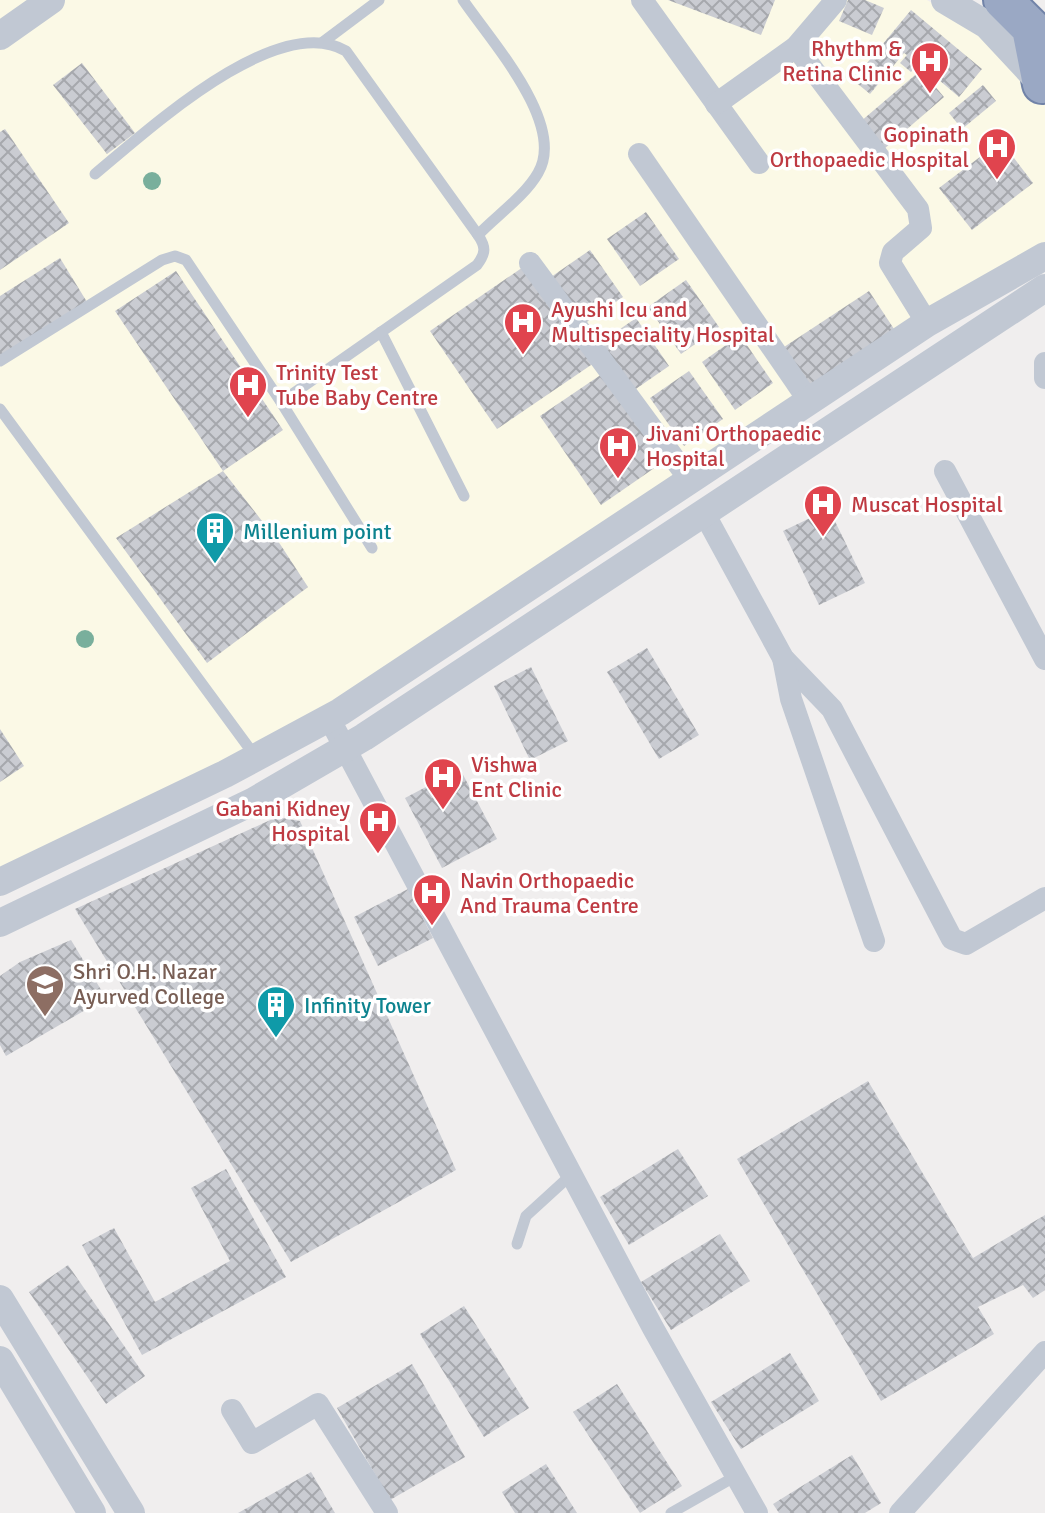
<svg xmlns="http://www.w3.org/2000/svg" width="1045" height="1513" font-family="Signika,sans-serif">
<defs>
<pattern id="building-cross-hatch" width="8" height="8" patternUnits="userSpaceOnUse" patternTransform="scale(2)"><rect width="8" height="8" fill="#caccd2"/><path d="M0 0l8 8M0 8l8-8" fill="none" stroke="#a6a8ad"/></pattern>
</defs>
<rect width="100%" height="100%" fill="#f0eeee"/>
<!-- commercial -->
<polygon fill="#fbf9e6" points="0,0 927,0 980,31 1045,97 1045,252 330,713 0,875"/>
<!-- building -->
<g fill="url(#building-cross-hatch)">
<polygon points="668,0 775,0 761,35"/>
<polygon points="848,0 865,0 884,8 872,35 839,21"/>
<polygon points="911,10 982,69 959,97 919,63 911,72 900,63 907,55 904,53 870,94 853,80"/>
<polygon points="82,63 135,133 107,154 53,85"/>
<polygon points="921,70 944,97 884,149 860,122"/>
<polygon points="983,85 996,101 962,129 949,113"/>
<polygon points="5,129 69,223 0,270 0,132"/>
<polygon points="1001,141 1033,183 972,230 939,188"/>
<polygon points="646,212 679,259 640,286 607,239"/>
<polygon points="590,250 623,297 584,324 551,277"/>
<polygon points="60,258 87,302 0,356 0,296"/>
<polygon points="526,265 594,363 497,429 430,331"/>
<polygon points="176,271 283,430 223,471 280,544 308,587 207,663 116,538 223,471 115,311"/>
<polygon points="686,280 719,327 681,354 648,307"/>
<polygon points="869,291 896,332 809,390 781,349"/>
<polygon points="636,318 669,366 630,393 597,345"/>
<polygon points="740,335 773,383 735,410 702,362"/>
<polygon points="689,371 723,419 684,446 650,398"/>
<polygon points="602,374 663,462 601,505 540,416"/>
<polygon points="829,509 865,583 819,605 783,531"/>
<polygon points="647,648 699,735 659,759 607,672"/>
<polygon points="531,667 568,741 530,760 494,686"/>
<polygon points="0,729 24,766 0,782"/>
<polygon points="460,769 497,839 442,868 405,798"/>
<polygon points="277,817 300,821 456,1170 291,1262 75,909"/>
<polygon points="408,889 433,938 378,966 354,917"/>
<polygon points="71,940 106,998 6,1056 0,1045 0,976 20,962"/>
<polygon points="868,1081 973,1258 1045,1215 1045,1290 1033,1298 1023,1285 978,1307 994,1334 881,1401 737,1159"/>
<polygon points="678,1149 708,1196 629,1245 600,1197"/>
<polygon points="226,1169 286,1277 142,1355 82,1245 114,1228 155,1302 230,1261 191,1188"/>
<polygon points="720,1234 750,1281 671,1330 641,1282"/>
<polygon points="68,1265 145,1376 106,1404 29,1292"/>
<polygon points="464,1306 529,1408 484,1437 420,1334"/>
<polygon points="790,1353 819,1401 741,1449 711,1402"/>
<polygon points="412,1364 465,1457 390,1500 337,1408"/>
<polygon points="617,1384 682,1486 640,1513 573,1412"/>
<polygon points="852,1455 881,1503 865,1513 779,1513 773,1504"/>
<polygon points="546,1464 577,1513 515,1513 502,1492"/>
<polygon points="311,1472 335,1513 238,1513"/>
</g>
<g fill="none" stroke-linecap="round" stroke-linejoin="round">
<defs>
<polyline id="trunk" points="1003,0 1031,28 1042,84"/>
</defs>
<!-- trunk casing -->
<use href="#trunk" stroke="#7183a8" stroke-width="42"/>
<!-- service -->
<g stroke="#c1c8d3" stroke-width="11">
<polyline points="323,42 379,0"/>
<path d="M95,174C146,132 277,10 346,51L478,235"/>
<polyline points="381,332 464,496"/>
<polyline points="0,361 162,260 175,256 186,260 281,402 372,548"/>
<path d="M281,402L477,265C486,253 486,247 478,235C496,216 525,196 538,173C567,124 490,40 463,0"/>
<polyline points="0,409 255,756"/>
<polyline points="517,1244 526,1216 572,1174"/>
<polyline points="671,1513 736,1476"/>
</g>
<!-- minor -->
<g stroke="#c1c8d3" stroke-width="22">
<polyline points="642,0 759,163"/>
<polyline points="796,47 918,209 921,228 893,252 890,263 927,323"/>
<polyline points="716,104 796,47 836,0"/>
<polyline points="639,154 809,401"/>
<polyline points="530,263 690,480"/>
<polyline points="1045,363 1045,378"/>
<polyline points="945,471 1045,659"/>
<polyline points="704,513 783,658 832,709 952,939 966,944 1045,898"/>
<polyline points="783,658 791,699 874,941"/>
<polyline points="329,718 653,1328 757,1513"/>
<polyline points="232,1410 252,1443 318,1404 387,1513"/>
<polyline points="900,1513 1045,1352"/>
</g>
<!-- tertiary -->
<g stroke="#c1c8d3" stroke-width="28">
<polyline points="945,0 987,25 1042,84"/>
<polyline points="0,36 51,0"/>
<polyline points="0,882 225,774 340,712 927,323 1045,256"/>
<polyline points="0,923 254,801 364,737 1045,288"/>
<polyline points="0,1299 131,1513"/>
<polyline points="0,1360 92,1513"/>
</g>
<!-- trunk -->
<use href="#trunk" stroke="#9aa8c4" stroke-width="38"/>
</g>
<!-- trees -->
<g fill="#79af9c">
<circle cx="152" cy="181" r="9"/>
<circle cx="85" cy="639" r="9"/>
</g>
<!-- icons -->
<defs>
<symbol id="hospital-pin" viewBox="-11 -11 22 30"><path d="M0 17L-7.5 6A9.5 9.5 0 1 1 7.5 6Z" fill="#e0444e" stroke="#fff"/><path d="M-5-5h3v3.5h4V-5h3V5h-3V1.5h-4V5h-3Z" fill="#fff"/></symbol>
<symbol id="building-pin" viewBox="-11 -11 22 30"><path d="M0 17L-7.5 6A9.5 9.5 0 1 1 7.5 6Z" fill="#0f9aa8" stroke="#fff"/><path d="M-4-6H4V6H1V3H-1V6H-4ZM-2.5-4.3h1.7v1.8h-1.7ZM.8-4.3h1.7v1.8H.8ZM-2.5-1h1.7V.8h-1.7ZM.8-1h1.7V.8H.8Z" fill="#fff"/></symbol>
<symbol id="university-pin" viewBox="-11 -11 22 30"><path d="M0 17L-7.5 6A9.5 9.5 0 1 1 7.5 6Z" fill="#8d6e63" stroke="#fff"/><path d="M0-5L7-2L0 1L-7-2ZM-4 1L0 2.5L4 1V4Q0 6-4 4Z" fill="#fff"/></symbol>
</defs>
<g fill-rule="evenodd">
<use href="#hospital-pin" x="908" y="39" width="44" height="60"/>
<use href="#hospital-pin" x="975" y="125" width="44" height="60"/>
<use href="#hospital-pin" x="501" y="300" width="44" height="60"/>
<use href="#hospital-pin" x="226" y="363" width="44" height="60"/>
<use href="#hospital-pin" x="596" y="424" width="44" height="60"/>
<use href="#hospital-pin" x="801" y="482" width="44" height="60"/>
<use href="#building-pin" x="193" y="509" width="44" height="60"/>
<use href="#hospital-pin" x="421" y="755" width="44" height="60"/>
<use href="#hospital-pin" x="356" y="799" width="44" height="60"/>
<use href="#hospital-pin" x="410" y="871" width="44" height="60"/>
<use href="#university-pin" x="23" y="962" width="44" height="60"/>
<use href="#building-pin" x="254" y="983" width="44" height="60"/>
</g>
<g text-anchor="middle" dominant-baseline="central" stroke-width="7" stroke-linejoin="round" paint-order="stroke">
<!-- health labels -->
<g font-size="22" fill="#be3a42" stroke="#fff" text-anchor="start">
<text x="902" y="48" text-anchor="end">Rhythm &amp;<tspan x="902" dy="25">Retina Clinic</tspan></text>
<text x="969" y="134" text-anchor="end">Gopinath<tspan x="969" dy="25">Orthopaedic Hospital</tspan></text>
<text x="551" y="309">Ayushi Icu and<tspan x="551" dy="25">Multispeciality Hospital</tspan></text>
<text x="276" y="372">Trinity Test<tspan x="276" dy="25">Tube Baby Centre</tspan></text>
<text x="646" y="433">Jivani Orthopaedic<tspan x="646" dy="25">Hospital</tspan></text>
<text x="851" y="504">Muscat Hospital</text>
<text x="471" y="764">Vishwa<tspan x="471" dy="25">Ent Clinic</tspan></text>
<text x="350" y="808" text-anchor="end">Gabani Kidney<tspan x="350" dy="25">Hospital</tspan></text>
<text x="460" y="880">Navin Orthopaedic<tspan x="460" dy="25">And Trauma Centre</tspan></text>
</g>
<!-- culture labels -->
<g font-size="22" fill="#0d838f" stroke="#fff" text-anchor="start">
<text x="243" y="531">Millenium point</text>
<text x="304" y="1005">Infinity Tower</text>
</g>
<!-- education labels -->
<g font-size="22" fill="#785e54" stroke="#fff" text-anchor="start">
<text x="73" y="971">Shri O.H. Nazar<tspan x="73" dy="25">Ayurved College</tspan></text>
</g>
</g>
</svg>
